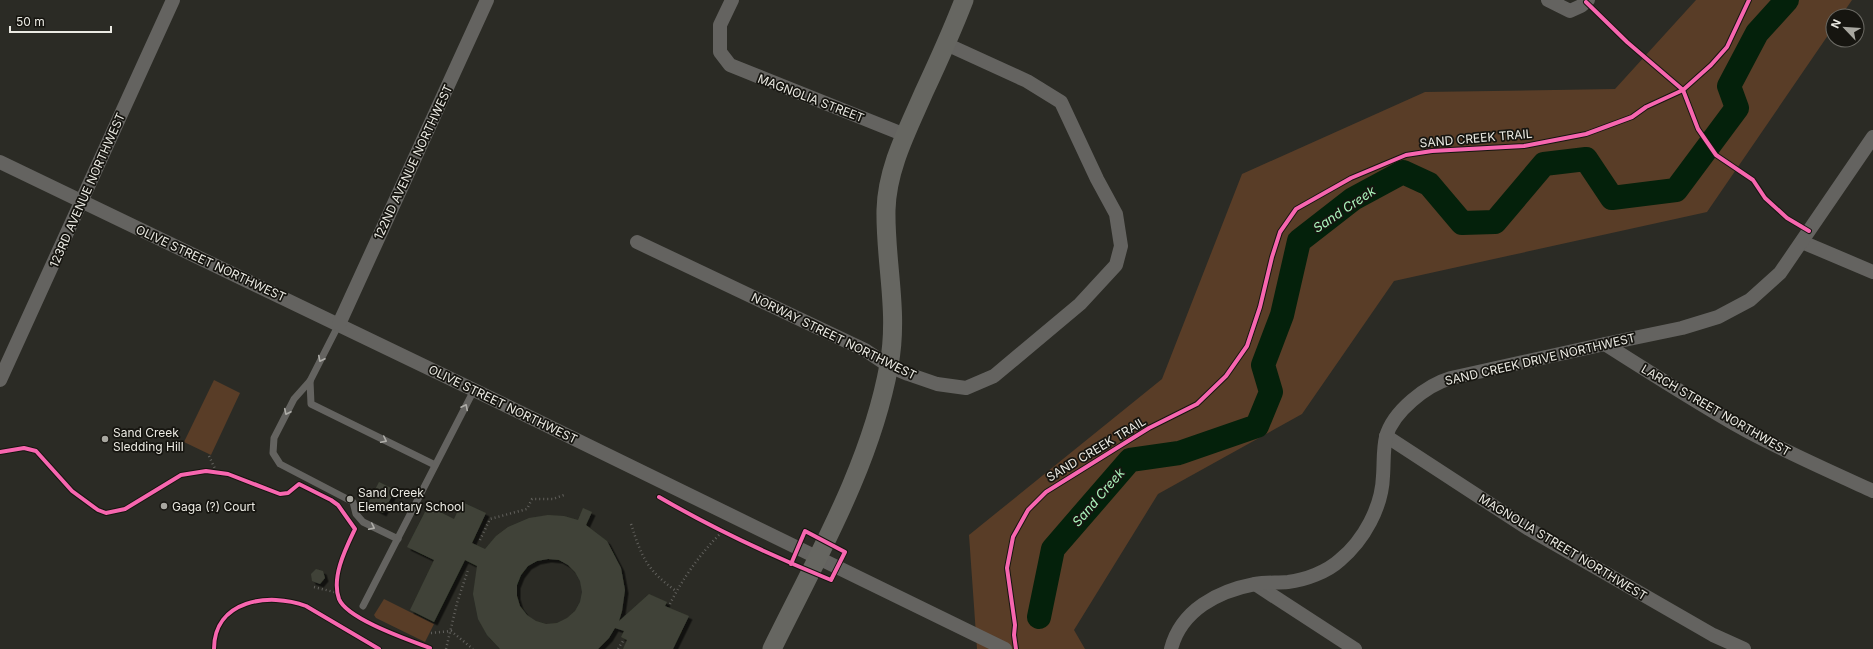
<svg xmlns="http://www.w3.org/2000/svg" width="1873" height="649" font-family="Inter,sans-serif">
<defs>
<filter id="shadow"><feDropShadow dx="3.5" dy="3.5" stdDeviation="0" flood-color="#0009"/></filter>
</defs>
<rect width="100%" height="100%" fill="#2b2b25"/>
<!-- green -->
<g fill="#593d27">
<polygon points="1696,0 1852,0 1841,16 1833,16 1833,28 1707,212 1394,281 1302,414 1158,494 1074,630 1085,649 977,649 969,535 1162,379 1242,174 1425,92 1615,89"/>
<polygon points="214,380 240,393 211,455 184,442"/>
<polygon points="384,599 434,624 425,642 376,618 374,615"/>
</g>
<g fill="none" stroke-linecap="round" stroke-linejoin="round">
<!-- river -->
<polyline stroke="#04210b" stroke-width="24" points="1039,617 1053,549 1130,460 1179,453 1257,426 1271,392 1263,365 1282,315 1299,241 1353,199 1403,172 1429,184 1462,223 1495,222 1544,164 1586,159 1612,198 1676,190 1737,108 1729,86 1757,33 1787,0"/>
</g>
<!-- building -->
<g fill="#3f4337" fill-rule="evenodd" filter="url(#shadow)">
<polygon points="379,482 395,490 383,513 367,505"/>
<path d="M462,502L486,513L472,543L485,549L496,536L508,527L529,518L548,515L564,516L578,520L583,508L592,512L586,525L607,541L621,568L625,590L622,611L619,621L649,594L667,602L665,606L689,616L673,649H623L627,640L621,637L624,631L615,628L609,638L598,649H500L487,635L478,619L473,594L477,566L465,560L434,622L410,610L434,560L407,547L428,506L454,519ZM548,559L559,560L568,565L575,572L580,581L582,592L580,602L575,611L567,618L557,623L546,624L536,621L527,615L520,606L517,596V585L521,575L528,566L537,561Z"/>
<polygon points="316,569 323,571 325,578 320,584 312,581 311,574"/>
</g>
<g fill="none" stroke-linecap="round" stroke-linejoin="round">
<!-- path -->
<g stroke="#62615d" stroke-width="2.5" stroke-dasharray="1 3" stroke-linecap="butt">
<polyline points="209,456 216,471"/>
<path d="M631,524C642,558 647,570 676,591"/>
<polyline points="480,540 490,519 527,509 532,499 553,499 564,495"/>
<polyline points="314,587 338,593"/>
<path d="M670,604C682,579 703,550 723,531"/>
<polyline points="431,633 451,631 473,649"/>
<polyline points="430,648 433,649"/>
<polyline points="446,649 457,603 468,570"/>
<polyline points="618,649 623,641"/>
</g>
<!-- lane -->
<g stroke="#646360" stroke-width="7">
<polyline points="339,324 310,381 311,404 435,465"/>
<polyline points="310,381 294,399 274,438 273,453 280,464 353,502 356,514 363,522 398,539"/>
<polyline points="363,606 474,390"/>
</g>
<!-- street -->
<g stroke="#646360" stroke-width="14">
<polyline points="732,0 720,25 720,52 730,65 905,135"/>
<polyline points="1548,0 1570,11 1581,6 1588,0"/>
<polyline points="0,162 474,390 1005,649"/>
<polyline points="637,242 865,350 889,366 908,374 937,384 966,388 994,376 1080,304 1116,265 1121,246 1116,214 1097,179 1061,102 1027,81 946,44"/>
<polyline points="1802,242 1873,272"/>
<polyline points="339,324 487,0"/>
<path d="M1605,344C1652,374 1699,404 1747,431C1788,453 1831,472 1873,491"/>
<polyline points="0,380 173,0"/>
<polyline points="1386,436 1527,528 1713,635 1744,649"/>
<polyline points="1255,584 1355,649"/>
<path d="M1171,649C1181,610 1218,591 1255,584C1265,582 1277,583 1288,582C1305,580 1327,572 1340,560C1364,540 1382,507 1383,476C1384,464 1383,449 1386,437C1393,411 1427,385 1451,378L1605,344L1682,328L1718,317L1750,300L1780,273L1873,137"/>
</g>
<!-- secondary -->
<path stroke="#666661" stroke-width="19" d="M772,649C816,559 871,465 889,365C899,312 885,262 886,210C887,168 908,129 924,92C938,62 952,31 964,0"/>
<defs>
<g id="cycleway">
<polyline points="1586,2 1627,42 1683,90 1698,129 1716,155 1753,180 1765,198 1787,218 1809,231"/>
<path d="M0,452L24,448L36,451L72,491L98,510L106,513L125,509L181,475L206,471L228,474L280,494L288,493L299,484L331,500L338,505L355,529C346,548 331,577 339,599C347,619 409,640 430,648"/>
<path d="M659,497C714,529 772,556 831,580L845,552L805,531L791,564"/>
<path d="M214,649C214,600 269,592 306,606L379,649"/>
<polyline points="1016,649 1014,635 1015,625 1007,568 1013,537 1028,510 1046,492 1149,428 1197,404 1226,376 1247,346 1260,307 1272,257 1280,232 1296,209 1351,178 1406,155 1432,151 1524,146 1586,134 1632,117 1646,107 1683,90 1711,65 1727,47 1749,0"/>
</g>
</defs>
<!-- cycleway casing -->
<use href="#cycleway" stroke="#161510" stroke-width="6"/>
<!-- cycleway -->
<use href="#cycleway" stroke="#f766af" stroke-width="4"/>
</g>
<!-- one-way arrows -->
<defs><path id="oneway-chevron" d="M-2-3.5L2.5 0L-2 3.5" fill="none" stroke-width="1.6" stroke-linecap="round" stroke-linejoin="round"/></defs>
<g stroke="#aeada8">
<use href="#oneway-chevron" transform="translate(321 359) rotate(117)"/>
<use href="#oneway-chevron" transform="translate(465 407) rotate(-63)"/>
<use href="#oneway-chevron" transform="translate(287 412) rotate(116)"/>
<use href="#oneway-chevron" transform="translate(384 440) rotate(26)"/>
<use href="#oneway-chevron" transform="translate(372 527) rotate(26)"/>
</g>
<!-- markers -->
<g fill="#a8a7a0" stroke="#161510" stroke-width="1.5">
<circle cx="105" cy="439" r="4"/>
<circle cx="350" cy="499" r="4"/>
<circle cx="164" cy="506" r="4"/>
</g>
<g text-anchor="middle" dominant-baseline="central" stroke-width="3.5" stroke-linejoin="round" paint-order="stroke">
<!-- street labels -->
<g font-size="12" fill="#ebeae3" stroke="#161510">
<text transform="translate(811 98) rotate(21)">MAGNOLIA STREET</text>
<text transform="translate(1476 138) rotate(-5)">SAND CREEK TRAIL</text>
<text transform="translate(413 162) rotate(-65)">122ND AVENUE NORTHWEST</text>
<text transform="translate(87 190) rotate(-66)">123RD AVENUE NORTHWEST</text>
<text transform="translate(211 263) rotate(25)">OLIVE STREET NORTHWEST</text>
<text transform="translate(834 336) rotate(26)">NORWAY STREET NORTHWEST</text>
<text transform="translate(1540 359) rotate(-13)">SAND CREEK DRIVE NORTHWEST</text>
<text transform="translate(503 404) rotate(26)">OLIVE STREET NORTHWEST</text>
<text transform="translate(1716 410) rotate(30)">LARCH STREET NORTHWEST</text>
<text transform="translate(1096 449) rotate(-31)">SAND CREEK TRAIL</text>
<text transform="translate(1563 547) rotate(31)">MAGNOLIA STREET NORTHWEST</text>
</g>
<!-- poi labels -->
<g font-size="12" fill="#ebeae3" stroke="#161510" text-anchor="start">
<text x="113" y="432">Sand Creek<tspan x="113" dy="14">Sledding Hill</tspan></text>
<text x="358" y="492">Sand Creek<tspan x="358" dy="14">Elementary School</tspan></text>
<text x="172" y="506">Gaga (?) Court</text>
</g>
<!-- water labels -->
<g font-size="13" font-style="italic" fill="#abf5bc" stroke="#161510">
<text transform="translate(1344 209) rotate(-34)">Sand Creek</text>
<text transform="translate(1098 497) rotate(-49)">Sand Creek</text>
</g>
</g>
<!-- north arrow -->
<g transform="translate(1845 28) rotate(295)"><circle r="19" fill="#161510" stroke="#6b6a64"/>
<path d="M0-3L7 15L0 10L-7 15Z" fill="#a8a7a0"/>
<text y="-6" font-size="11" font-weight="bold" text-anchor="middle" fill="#ebeae3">N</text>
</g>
<!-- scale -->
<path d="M10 26v6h101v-6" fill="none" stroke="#ebeae3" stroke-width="2"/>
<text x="16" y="26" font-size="12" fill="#ebeae3" stroke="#161510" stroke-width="3" paint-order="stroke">50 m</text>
</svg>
